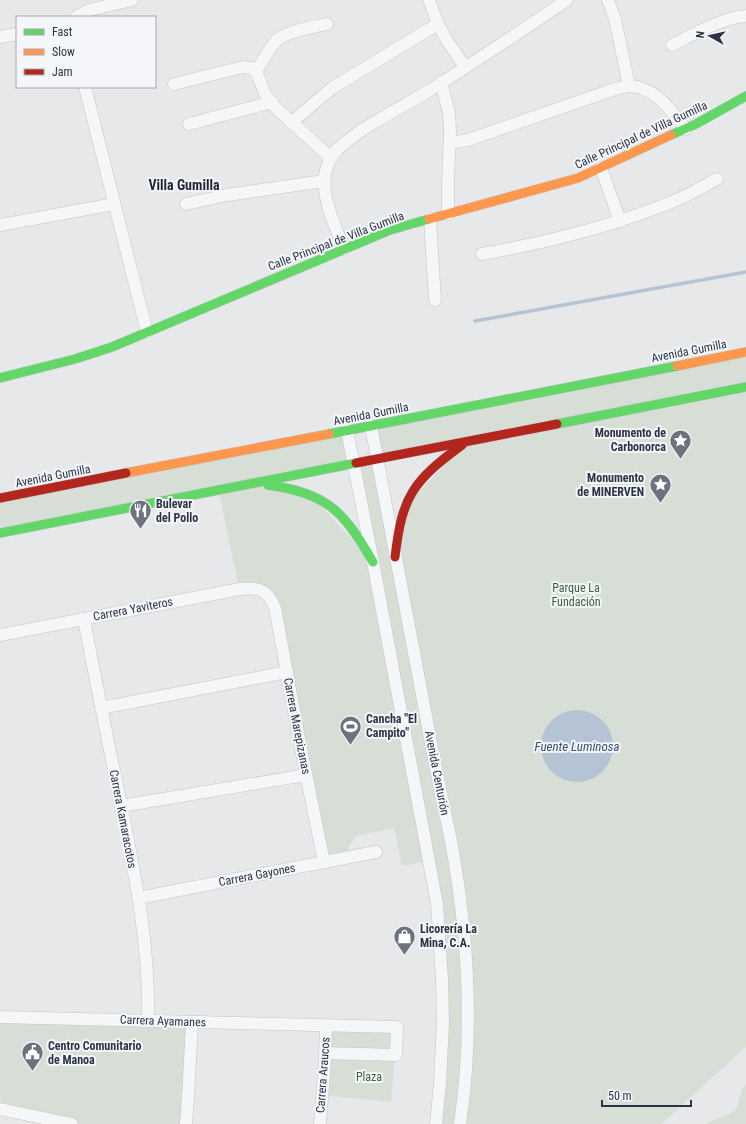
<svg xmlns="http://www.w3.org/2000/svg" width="746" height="1124" font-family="'Roboto Condensed',sans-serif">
<rect width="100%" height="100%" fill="#e6e8ea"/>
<!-- green -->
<g fill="#d6ded6">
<polygon points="746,353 746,386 378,457 372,427"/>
<polygon points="746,387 746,1047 661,1124 436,1124 440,941 354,464 377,459 395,555 404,507 467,442"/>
<polygon points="346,432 352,463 0,532 0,500"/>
<polygon points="253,485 313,497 372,562 429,861 402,866 394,828 356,836 349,846 350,856 324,861 273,599 239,588 219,492"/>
<polygon points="0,1017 192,1022 186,1124 72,1124 0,1109"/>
<polygon points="326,1025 397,1027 391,1102 323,1095"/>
<path d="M746,1085V1124H707C716,1117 728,1118 736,1109C741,1101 738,1091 746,1085Z"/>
</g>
<!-- water -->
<circle fill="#b4c4d5" cx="577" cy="746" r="36"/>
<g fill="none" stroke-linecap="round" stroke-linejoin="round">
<!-- stream -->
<polyline stroke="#b4c4d5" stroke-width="3.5" points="475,321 746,272"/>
<defs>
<g id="street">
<polyline points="429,0 438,24 446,39 465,67"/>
<polyline points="608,0 615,19 629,86"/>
<polyline points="76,17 89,10 132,0"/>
<polyline points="0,37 17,34"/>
<path d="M672,45C692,35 724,17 746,16"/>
<path d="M256,71C262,62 270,47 277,40C287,31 314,27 327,24"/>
<polyline points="441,82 449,113 450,130 448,184 448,214"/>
<polyline points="174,84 243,67 251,68 256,71 265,94 275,107 331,158"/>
<polyline points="85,87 147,332"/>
<polyline points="291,123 332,88 438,24"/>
<polyline points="189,124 272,102"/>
<path d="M450,143L468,140L488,133L615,89C620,88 625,86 630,86C657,88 671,111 686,129"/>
<polyline points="601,168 620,221"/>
<polyline points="186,204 227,195 324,181"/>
<polyline points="430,219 435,300"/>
<polyline points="0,225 114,204"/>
<path d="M344,249C335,225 318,192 327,167C329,161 333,153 338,149C362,126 399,109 427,92C475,62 521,31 567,0"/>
<path d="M482,254C549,242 615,226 679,199C692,193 704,186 717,179"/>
<path d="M371,426C390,529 410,633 430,737C436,771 444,806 451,841C468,933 474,1031 460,1124"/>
<polyline points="347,430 373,562 437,904 442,979 443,1022 440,1083 436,1124"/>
<path d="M84,619C95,678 107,736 119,795C134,869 150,944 148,1021"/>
<path d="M0,635L240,589C259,587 268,590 275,608L301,749L324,862"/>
<polyline points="101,708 287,672"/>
<polyline points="121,806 306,775"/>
<polyline points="138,898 376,852"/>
<polyline points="0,1017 397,1027 396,1055 325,1053"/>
<polyline points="0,1109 72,1124"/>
<polyline points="186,1124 188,1098 192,1022"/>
<polyline points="320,1124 325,1060 326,1025"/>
</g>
<g id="fast">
<polyline points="671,135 696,124 746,96"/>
<polyline points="0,378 75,359 112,347 390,230 429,219"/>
<polyline points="557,424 746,387"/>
<polyline points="329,434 677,366"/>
<path d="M268,485C328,493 344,512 373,562"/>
<polyline points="0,533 356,463"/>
</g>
<g id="slow">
<polyline points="429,219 578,178 671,135"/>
<polyline points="677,366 746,352"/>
<polyline points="126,473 329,434"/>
</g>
<g id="jam">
<polyline points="356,463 557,424"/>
<polyline points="0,498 126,473"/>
<path d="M395,557C402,496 413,481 462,445"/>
</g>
</defs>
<!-- street casing -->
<use href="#street" stroke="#c4c6c8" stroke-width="13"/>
<!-- fast casing -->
<use href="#fast" stroke="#c4c6c8" stroke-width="10"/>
<!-- slow casing -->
<use href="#slow" stroke="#c4c6c8" stroke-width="10"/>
<!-- jam casing -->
<use href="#jam" stroke="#c4c6c8" stroke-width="10"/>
<!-- street -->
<use href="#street" stroke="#f5f6f7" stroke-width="12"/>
<!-- fast -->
<use href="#fast" stroke="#63d668" stroke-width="9"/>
<!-- slow -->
<use href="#slow" stroke="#ff974d" stroke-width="9"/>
<!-- jam -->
<use href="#jam" stroke="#b3261e" stroke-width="9"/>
</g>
<!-- icons -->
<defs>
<symbol id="sight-pin" viewBox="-11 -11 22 30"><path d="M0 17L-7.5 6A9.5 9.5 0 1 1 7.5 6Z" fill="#6c737f" stroke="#f4f6f9"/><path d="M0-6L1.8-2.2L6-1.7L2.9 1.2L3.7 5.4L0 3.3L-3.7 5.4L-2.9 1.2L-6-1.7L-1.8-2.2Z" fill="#fff"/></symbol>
<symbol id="restaurant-pin" viewBox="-11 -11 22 30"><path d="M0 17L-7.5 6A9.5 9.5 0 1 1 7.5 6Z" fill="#6c737f" stroke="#f4f6f9"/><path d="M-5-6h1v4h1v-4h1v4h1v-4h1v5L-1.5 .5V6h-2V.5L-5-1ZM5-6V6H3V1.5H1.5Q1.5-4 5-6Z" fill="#fff"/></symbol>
<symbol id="stadium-pin" viewBox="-11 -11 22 30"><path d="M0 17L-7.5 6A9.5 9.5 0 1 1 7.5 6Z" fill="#6c737f" stroke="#f4f6f9"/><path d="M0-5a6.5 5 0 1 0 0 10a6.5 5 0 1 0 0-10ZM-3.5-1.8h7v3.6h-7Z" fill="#fff"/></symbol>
<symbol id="shop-pin" viewBox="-11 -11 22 30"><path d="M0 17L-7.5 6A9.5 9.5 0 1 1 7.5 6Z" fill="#6c737f" stroke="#f4f6f9"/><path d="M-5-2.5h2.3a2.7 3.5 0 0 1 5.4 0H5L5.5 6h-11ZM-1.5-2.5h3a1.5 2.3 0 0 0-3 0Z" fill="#fff"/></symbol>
<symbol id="civic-pin" viewBox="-11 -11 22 30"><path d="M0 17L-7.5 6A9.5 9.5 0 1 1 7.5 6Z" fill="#6c737f" stroke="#f4f6f9"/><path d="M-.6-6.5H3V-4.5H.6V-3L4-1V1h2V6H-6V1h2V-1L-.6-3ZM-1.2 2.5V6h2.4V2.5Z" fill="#fff"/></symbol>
</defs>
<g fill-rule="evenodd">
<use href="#sight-pin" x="668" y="428" width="25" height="34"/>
<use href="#sight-pin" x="648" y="472" width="25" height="34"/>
<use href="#restaurant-pin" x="128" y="498" width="25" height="34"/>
<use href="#stadium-pin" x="338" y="714" width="25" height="34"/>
<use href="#shop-pin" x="392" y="924" width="25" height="34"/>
<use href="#civic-pin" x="20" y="1040" width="25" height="34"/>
</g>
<g text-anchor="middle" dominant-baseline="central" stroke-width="4" stroke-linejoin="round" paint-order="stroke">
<!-- street labels -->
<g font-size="12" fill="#2b3445" stroke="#f4f6f9">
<text transform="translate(641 135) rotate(-25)">Calle Principal de Villa Gumilla</text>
<text transform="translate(336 241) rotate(-21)">Calle Principal de Villa Gumilla</text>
<text transform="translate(689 351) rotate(-11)">Avenida Gumilla</text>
<text transform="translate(371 414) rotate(-11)">Avenida Gumilla</text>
<text transform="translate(53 476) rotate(-11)">Avenida Gumilla</text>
<text transform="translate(133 609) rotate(-11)">Carrera Yaviteros</text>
<text transform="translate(297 726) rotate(79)">Carrera Marepizanas</text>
<text transform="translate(437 773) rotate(79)">Avenida Centurión</text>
<text transform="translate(123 819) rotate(79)">Carrera Kamaracotos</text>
<text transform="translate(257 875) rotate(-11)">Carrera Gayones</text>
<text transform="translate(163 1021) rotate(2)">Carrera Ayamanes</text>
<text transform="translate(323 1075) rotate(-86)">Carrera Araucos</text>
</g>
<!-- poi labels -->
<g font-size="12" font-weight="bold" fill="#2b3445" stroke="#f4f6f9" text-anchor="start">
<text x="666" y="433" text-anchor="end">Monumento de<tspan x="666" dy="14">Carbonorca</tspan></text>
<text x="644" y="478" text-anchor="end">Monumento<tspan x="644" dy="14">de MINERVEN</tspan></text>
<text x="156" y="504">Bulevar<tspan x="156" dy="14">del Pollo</tspan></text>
<text x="366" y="719">Cancha "El<tspan x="366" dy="14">Campito"</tspan></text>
<text x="420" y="929">Licorería La<tspan x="420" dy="14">Mina, C.A.</tspan></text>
<text x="48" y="1046">Centro Comunitario<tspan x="48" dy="14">de Manoa</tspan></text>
</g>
<!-- park labels -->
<g font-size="12" fill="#3f6138" stroke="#f4f6f9">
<text x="576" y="588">Parque La<tspan x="576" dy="14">Fundación</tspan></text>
<text x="369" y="1077">Plaza</text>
</g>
<!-- water labels -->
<g font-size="13" font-style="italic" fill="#34527a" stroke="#f4f6f9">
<text x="577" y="746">Fuente Luminosa</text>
</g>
<!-- quarter labels -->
<g font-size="14" font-weight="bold" fill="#1d2536" stroke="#f4f6f9">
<text x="184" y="185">Villa Gumilla</text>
</g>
</g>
<!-- legend -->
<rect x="16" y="16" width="140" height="72" fill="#f4f6f9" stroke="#a4a8b1"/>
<rect x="24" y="29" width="20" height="6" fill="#63d668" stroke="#a4a8b1"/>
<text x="52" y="36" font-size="12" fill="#2b3445">Fast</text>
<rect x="24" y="49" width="20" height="6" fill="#ff974d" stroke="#a4a8b1"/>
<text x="52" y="56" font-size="12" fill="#2b3445">Slow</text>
<rect x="24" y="69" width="20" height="6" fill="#b3261e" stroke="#a4a8b1"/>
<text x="52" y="76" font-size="12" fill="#2b3445">Jam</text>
<!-- north arrow -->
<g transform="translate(710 36) rotate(278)" stroke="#f4f6f9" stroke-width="3" paint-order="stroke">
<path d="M0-3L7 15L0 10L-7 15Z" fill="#2b3445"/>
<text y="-6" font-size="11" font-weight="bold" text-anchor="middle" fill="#2b3445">N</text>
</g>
<!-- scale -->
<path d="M602 1100v6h89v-6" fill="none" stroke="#2b3445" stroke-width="2"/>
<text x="608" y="1100" font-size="12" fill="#2b3445" stroke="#f4f6f9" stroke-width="3" paint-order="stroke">50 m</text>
</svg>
